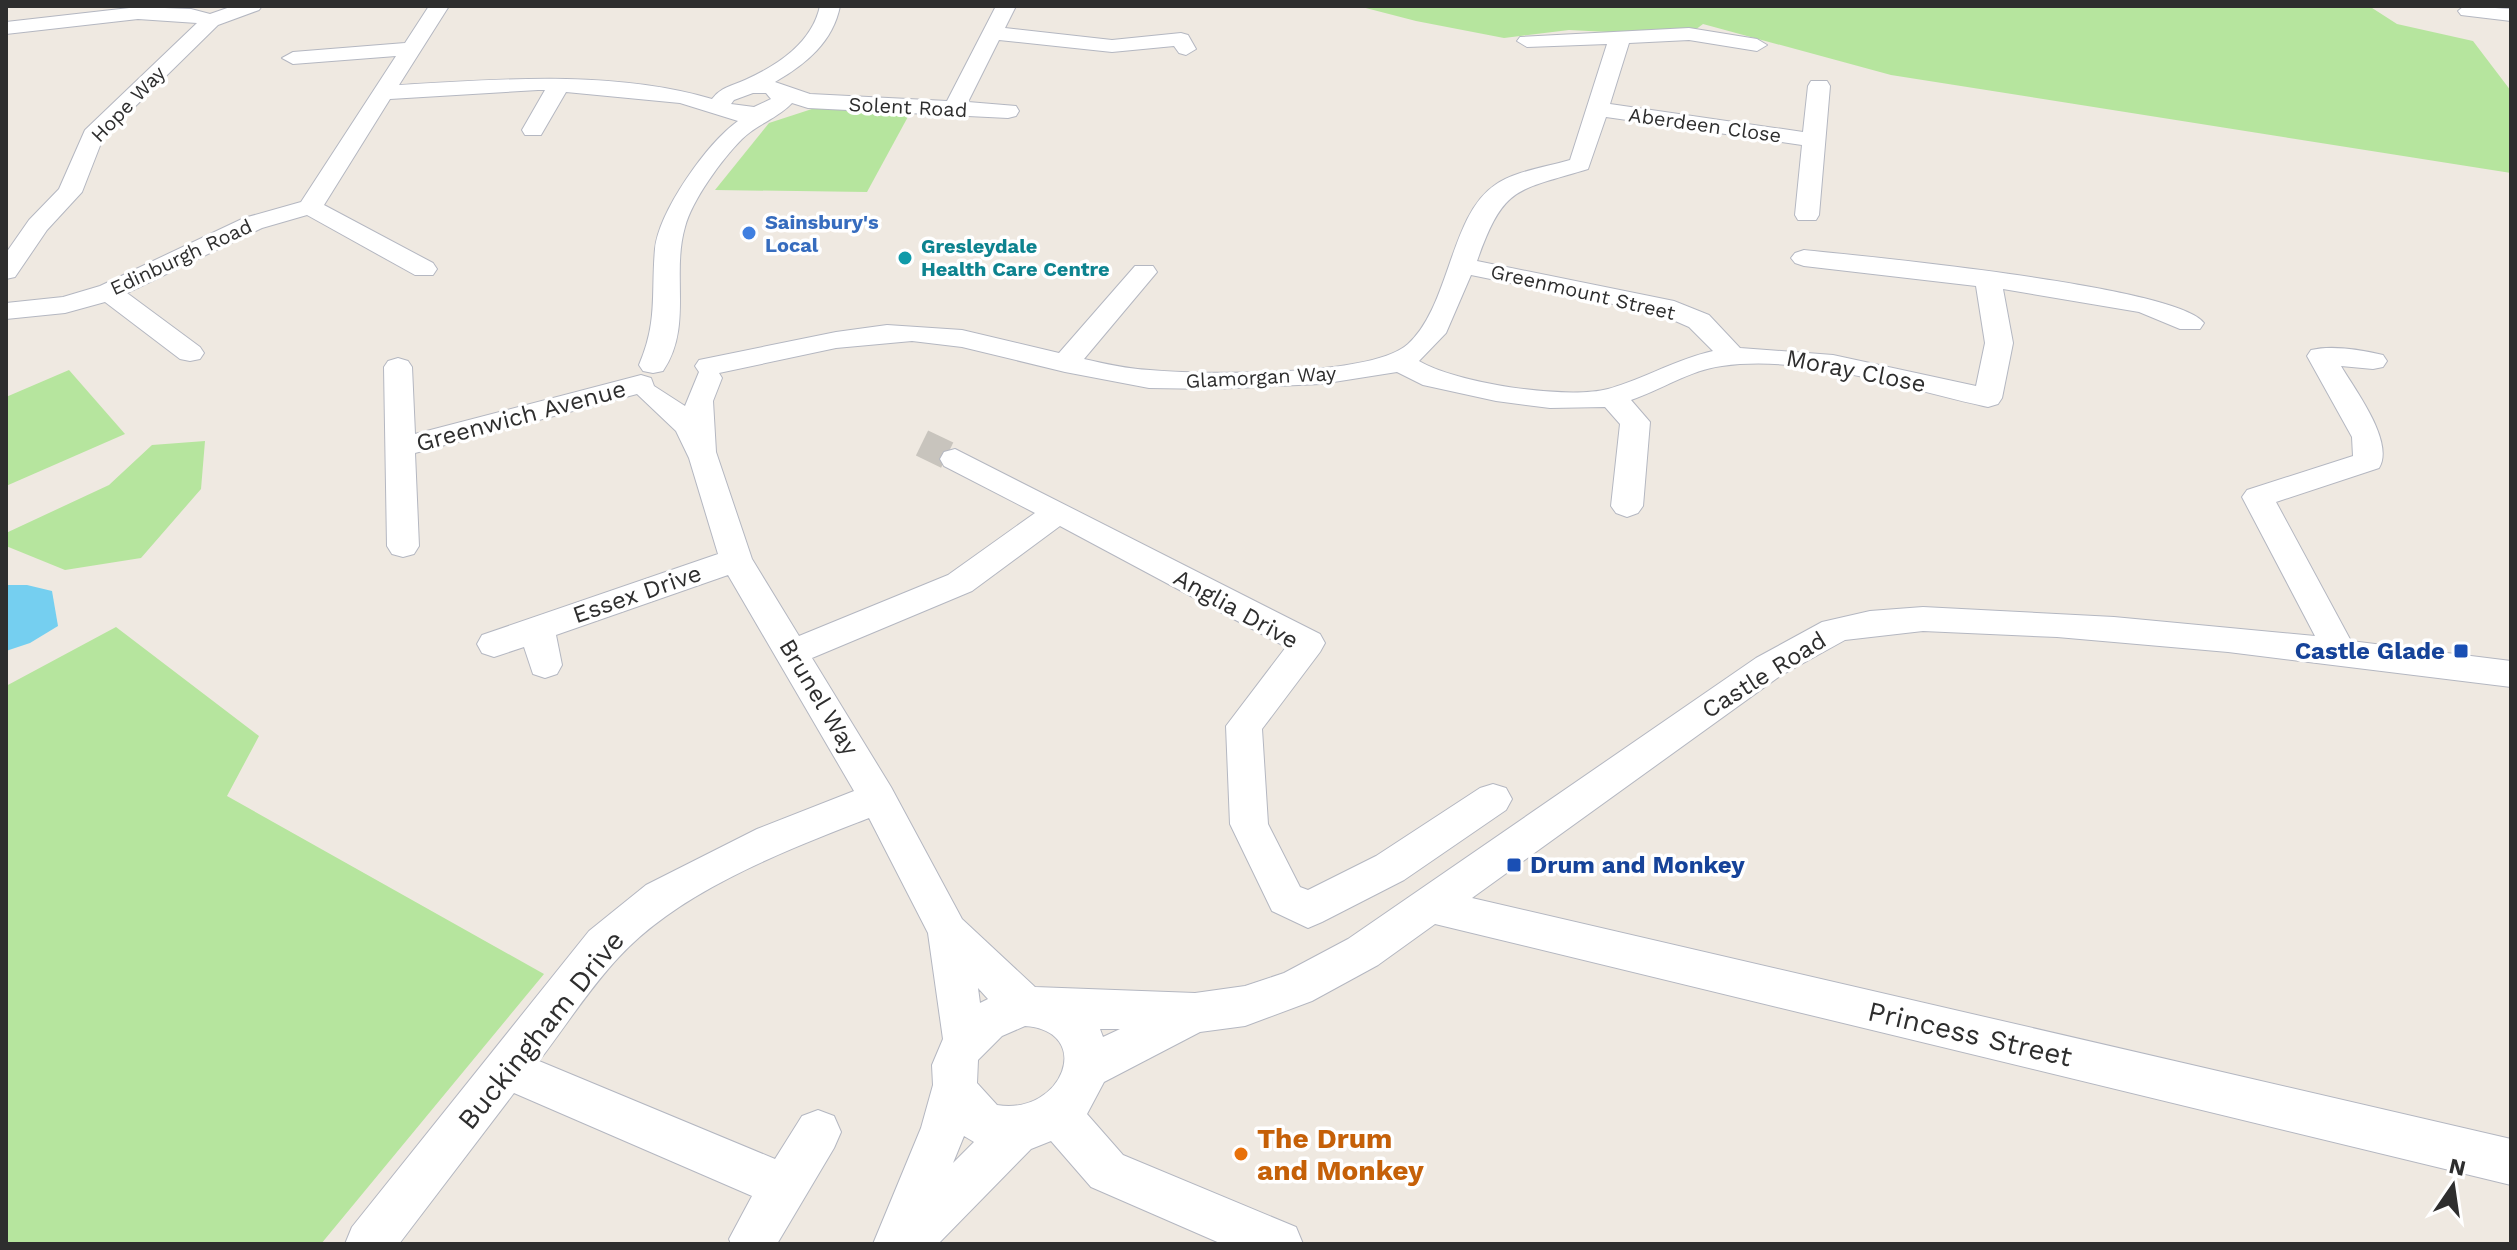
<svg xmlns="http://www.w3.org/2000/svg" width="2517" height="1250" font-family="'Work Sans',sans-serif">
<rect width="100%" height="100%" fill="#efe9e1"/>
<!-- green -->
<g fill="#b6e59e">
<polygon points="1358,6 2369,6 2397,24 2473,41 2511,91 2511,173 1891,75 1703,24 1687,36 1569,30 1504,38 1416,21"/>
<polygon points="815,108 910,113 867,192 715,190 769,123"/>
<polygon points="69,370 125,434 6,486 6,397"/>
<polygon points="205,441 201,489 141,558 65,570 6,546 6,533 109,485 152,445"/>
<polygon points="116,627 259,736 227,796 544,974 321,1244 6,1244 6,686"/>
</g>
<!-- water -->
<polygon fill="#75cff0" points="6,585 27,585 52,591 58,626 30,643 6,651"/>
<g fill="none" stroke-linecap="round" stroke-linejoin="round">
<!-- minor-tunnel -->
<polyline stroke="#c8c4bd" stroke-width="28" stroke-dasharray="28 14" stroke-linecap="butt" points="922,443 955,459"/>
<defs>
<g id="minor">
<polygon points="233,6 262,6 259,10 218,25 103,138 82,192 47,230 15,277 6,279 6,253 29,220 59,189 85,130 197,23 138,19 6,34 6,22 138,7 191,9 210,14"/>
<path d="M429,6H449L399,85C501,79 613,70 712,99C721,87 732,86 745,80C778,65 812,43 820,6H840C833,42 806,64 775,82L810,94L947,101L996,6H1016L1005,28L1112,40L1181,33L1188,35L1196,49L1186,55L1179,53L1174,46L1112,52L999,40L968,102L1016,106L1019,111L1016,116L1008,118L808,108L792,103C778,118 756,125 742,139C722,159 692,200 685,227C671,275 693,327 663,371L653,373L643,371L639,365C658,321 651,294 655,249C659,211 707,143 738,121L680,103L566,92L541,135H525L522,130L545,90H538L390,99L324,205L433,263L437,269L433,275H415L307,215L262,228L127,293L200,347L204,353L200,359L190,361L180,359L105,302L65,313L6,319V303L63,297L100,286L244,218L301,202L396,56L293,64L282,58L293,52L405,43ZM753,93H766L771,99L754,107L731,104L734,100Z"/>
<polygon points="2464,6 2511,9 2511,21 2461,15 2458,11"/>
<path d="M1689,28L1757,39L1767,45L1757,51L1689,40L1629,43L1610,104L1803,132L1808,86L1811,81H1827L1830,86L1819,215L1816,220H1798L1795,215L1802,145L1606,117L1588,169C1516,191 1504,185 1477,261L1674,301L1709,315L1740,348L1833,355L1976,386L1985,343L1976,286L1804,266L1795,263L1791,258L1795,253L1804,250C1863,256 2178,286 2204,323L2200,329H2180L2139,312L2003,289L2013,343L2002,398L1998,404L1988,407C1906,389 1806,354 1722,366C1690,370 1661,390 1631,400L1650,422L1643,506L1638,513L1627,517L1616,513L1611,506L1620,424L1605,407L1550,408L1496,401L1423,385L1397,372L1321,384L1213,389L1149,388L1065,372L962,347L912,341L836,348L719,373L722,378L713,401L716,452L752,559L799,636L948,575L1035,513L944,466L940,459L944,452L955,449L1320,634L1325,643L1320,652L1262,729L1268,824L1300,887L1308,890L1376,856L1480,788L1493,784L1506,788L1512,799L1506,810L1404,880L1322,922L1308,928L1272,911L1230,824L1226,726L1286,647L1060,526L972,591L812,658L891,787L962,919L1035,987L1195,993L1245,986L1284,973L1348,939L1756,658L1822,622L1870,611L1923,607L2114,617L2315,636L2242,497L2247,490L2353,456L2352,437L2307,356L2311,350C2332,345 2362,350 2383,355L2387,361L2383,367L2373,369L2341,366C2355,390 2395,442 2379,468L2276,502L2351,641L2511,661V687L2228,652L2057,637L1923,631L1845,640L1780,676L1472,898L2511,1139V1185L1435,924L1378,965L1312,1001L1245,1026L1200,1032L1104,1082L1087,1114L1123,1155L1296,1227L1303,1244H1222L1091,1187L1051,1141L1031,1149L938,1244H873L921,1128L933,1085L932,1065L943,1039L928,933L869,818C785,851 680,890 618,958C589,989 565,1027 539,1061L775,1159L802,1116L818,1110L834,1116L841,1132L834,1148L777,1244H731L729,1239L752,1196L514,1093L399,1244H345L352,1227L589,931L646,885L757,829L854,791L728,575L556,635L562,665L557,674L545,678L533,674L524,647L494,657L482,653L477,644L482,635L718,554L689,458L676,431L637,394L415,453L419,546L414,554L403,557L392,554L387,546L384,367L388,361L398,358L408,361L412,367L415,434L641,375L651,378L654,386L685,406L699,372L695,366L699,360L836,332L887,325L962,330L1059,353L1135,266H1153L1157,272L1084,359C1106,364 1128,369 1150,370C1201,375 1372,377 1408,344C1450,306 1450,215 1495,185C1515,171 1546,167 1570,160L1607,44L1527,47L1517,41L1520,37ZM1471,275L1657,313L1689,327L1713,351C1676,359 1644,379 1608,389C1566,400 1456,383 1419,361L1446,333ZM978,988L988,999L980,1003ZM1025,1026C1095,1031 1063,1116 997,1105L977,1083L978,1060L1002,1036ZM1100,1029H1120L1103,1037ZM964,1136L974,1142L953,1163Z"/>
</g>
</defs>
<!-- minor casing -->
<use href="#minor" stroke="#b4b7c1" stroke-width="2"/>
<!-- minor -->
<use href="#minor" fill="#fff" fill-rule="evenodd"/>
</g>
<!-- markers -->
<circle fill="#3f7fe0" stroke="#fff" stroke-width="3" cx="749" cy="233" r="8"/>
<circle fill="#0f9aa8" stroke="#fff" stroke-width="3" cx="905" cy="258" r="8"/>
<g fill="#1a4fb4" stroke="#fff" stroke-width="3">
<rect x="2453" y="643" width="16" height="16" rx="4"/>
<rect x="1506" y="857" width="16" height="16" rx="4"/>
</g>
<circle fill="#e8710a" stroke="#fff" stroke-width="3" cx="1241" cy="1154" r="8"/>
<g text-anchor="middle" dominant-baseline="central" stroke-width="7" stroke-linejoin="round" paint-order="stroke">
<!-- far-street labels -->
<g font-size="20" fill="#2e2e2e" stroke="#fff">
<text transform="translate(128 104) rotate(-46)">Hope Way</text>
<text transform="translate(908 107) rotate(3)">Solent Road</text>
<text transform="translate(1705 125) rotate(8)">Aberdeen Close</text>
<text transform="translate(181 257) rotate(-25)">Edinburgh Road</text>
<text transform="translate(1583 292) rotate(13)">Greenmount Street</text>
<text transform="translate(1261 377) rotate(-3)">Glamorgan Way</text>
</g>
<!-- far-shop labels -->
<g font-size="20" font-weight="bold" fill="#366cbe" stroke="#fff" text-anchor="start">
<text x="765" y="222">Sainsbury's<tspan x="765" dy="23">Local</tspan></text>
</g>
<!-- far-culture labels -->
<g font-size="20" font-weight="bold" fill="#0d838f" stroke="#fff" text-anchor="start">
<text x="921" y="246">Gresleydale<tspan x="921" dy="23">Health Care Centre</tspan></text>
</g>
<!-- street labels -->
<g font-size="24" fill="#2e2e2e" stroke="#fff">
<text transform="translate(1856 371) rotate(11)">Moray Close</text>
<text transform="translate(521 416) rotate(-15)">Greenwich Avenue</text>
<text transform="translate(637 594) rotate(-19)">Essex Drive</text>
<text transform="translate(1236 609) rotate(29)">Anglia Drive</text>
<text transform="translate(1764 675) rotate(-32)">Castle Road</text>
<text transform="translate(819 697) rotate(59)">Brunel Way</text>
</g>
<!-- transit labels -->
<g font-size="24" font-weight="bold" fill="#164399" stroke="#fff" text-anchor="end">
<text x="2445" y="651">Castle Glade</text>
<text x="1530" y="865" text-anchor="start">Drum and Monkey</text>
</g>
<!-- near-street labels -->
<g font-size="28" fill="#2e2e2e" stroke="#fff">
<text transform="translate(541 1030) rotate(-51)">Buckingham Drive</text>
<text transform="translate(1970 1034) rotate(13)">Princess Street</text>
</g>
<!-- near-food labels -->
<g font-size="28" font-weight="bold" fill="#c56008" stroke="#fff" text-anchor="start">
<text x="1257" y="1138">The Drum<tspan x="1257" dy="32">and Monkey</tspan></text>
</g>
</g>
<!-- border -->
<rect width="2517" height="1250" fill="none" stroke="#2e2e2e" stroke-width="16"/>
<!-- north arrow -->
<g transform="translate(2453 1186) rotate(13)" stroke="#ffffff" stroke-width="6" paint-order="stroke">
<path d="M0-6L14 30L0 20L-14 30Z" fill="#2e2e2e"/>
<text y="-12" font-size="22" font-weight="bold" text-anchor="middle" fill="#2e2e2e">N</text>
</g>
</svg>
